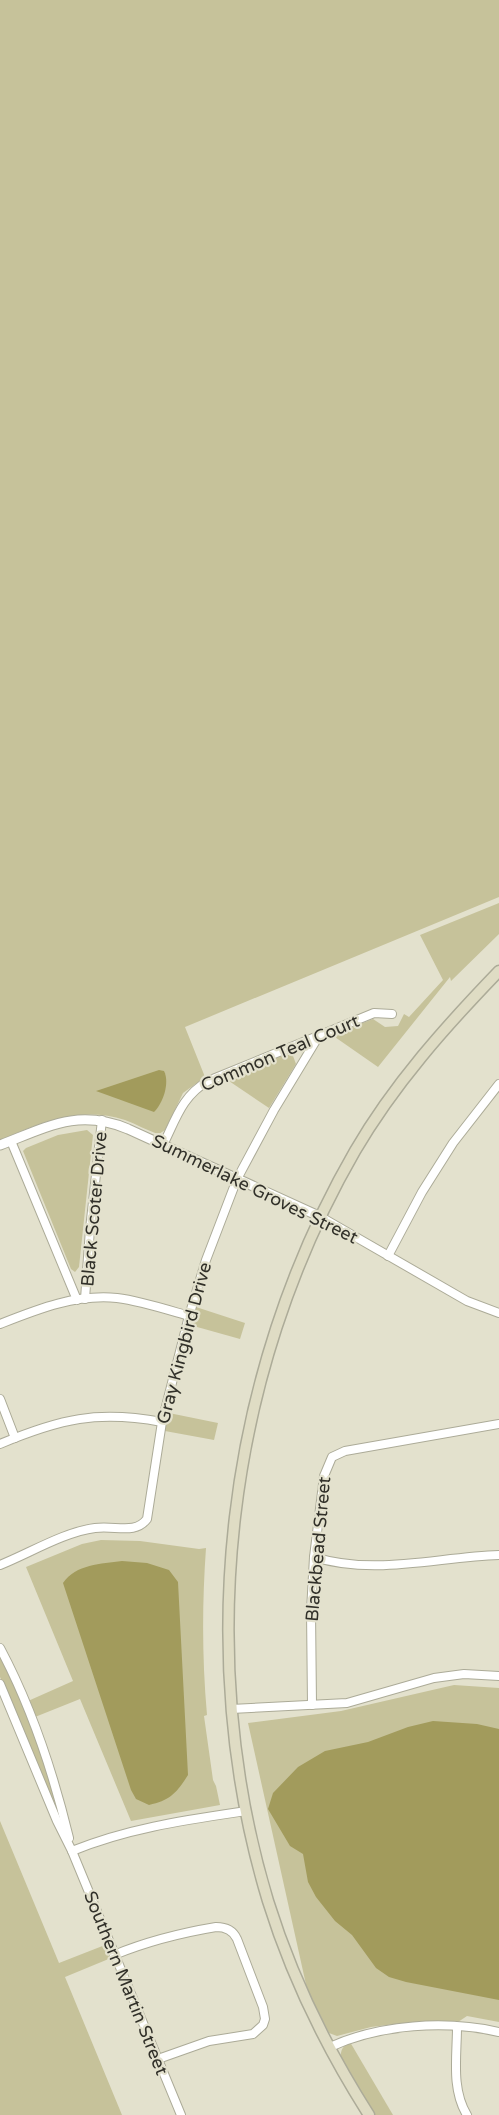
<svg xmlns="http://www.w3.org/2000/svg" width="499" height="2115" font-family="'Varela Round',sans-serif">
<rect width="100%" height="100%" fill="#e3e1cd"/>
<!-- green -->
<g fill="#c6c29a">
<path d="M0,0H499V897L185,1027L205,1077L183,1093L165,1130L159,1134C147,1131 137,1124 125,1120C80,1105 40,1123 0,1140Z"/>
<polygon points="499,903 499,934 451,981 450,977 378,1067 332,1035 373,1019 385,1027 398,1026 404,1014 409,1017 443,980 420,935"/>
<polygon points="285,1054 293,1056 296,1064 269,1108 226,1079"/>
<polygon points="87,1130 93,1135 79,1267 75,1272 71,1269 23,1151 26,1148 58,1135"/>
<polygon points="196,1307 245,1323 240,1339 190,1325"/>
<polygon points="169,1413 218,1423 214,1440 165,1431"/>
<path d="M101,1540L140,1541L199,1549L206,1548C202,1604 202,1659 207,1715L204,1716L213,1780L216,1786L220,1805L131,1821L80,1699L35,1717L28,1701L73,1681L26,1567L82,1544Z"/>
<polygon points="0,1654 39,1743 62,1821 59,1819 0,1677"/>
<polygon points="454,1685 499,1688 499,2022 467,2016 458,2022 403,2023 371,2027 337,2036 329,2033 307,1989 248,1723 341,1711"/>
<polygon points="0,1821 59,1963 105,1945 111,1958 65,1977 122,2115 0,2115"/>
<path d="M350,2042L393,2115H374L341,2058C340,2050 343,2046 350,2042Z"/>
</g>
<!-- water -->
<g fill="#a29b5c">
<path d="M159,1070L164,1071C170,1083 163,1103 154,1112L96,1091Z"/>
<path d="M122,1561L147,1563L169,1570L178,1582L188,1775C176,1794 170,1800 149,1805L136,1799L131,1790L63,1583C76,1564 101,1564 122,1561Z"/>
<polygon points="433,1721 477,1724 499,1729 499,2000 406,1982 389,1977 376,1968 352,1935 335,1921 316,1897 308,1882 303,1854 290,1846 268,1809 273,1793 298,1767 325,1751 368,1742 408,1727"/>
</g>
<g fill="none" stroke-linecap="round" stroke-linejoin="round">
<defs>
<g id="minor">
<polyline points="11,1141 77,1300"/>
<path d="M163,1145C176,1119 182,1096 208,1081L374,1013L392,1014"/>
<polyline points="321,1217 467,1301 499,1313"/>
<polyline points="388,1256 422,1192 453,1143 499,1084"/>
<polyline points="85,1299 90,1229 102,1120"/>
<path d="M0,1324C38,1309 75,1294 117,1298C141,1301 165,1309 189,1316"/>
<polyline points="0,1399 15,1438"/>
<path d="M0,1444C60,1419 97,1410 162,1422"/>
<path d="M314,1557C375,1576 437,1557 499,1555"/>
<path d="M0,1565C30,1553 64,1532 95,1528C115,1525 135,1535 147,1519L162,1422L189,1316L206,1260L237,1179L274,1110L320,1034"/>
<path d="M0,1648C32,1708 53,1772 69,1838"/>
<polyline points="0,1684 57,1821 72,1851 181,2115"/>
<polyline points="312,1705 311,1611 314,1557 324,1476 332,1457 345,1451 499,1424"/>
<polyline points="231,1709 347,1703 434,1678 464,1674 499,1676"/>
<path d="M72,1851C128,1828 186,1820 246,1811"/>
<path d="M114,1955C148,1941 180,1933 216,1927C225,1927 233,1930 237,1939L263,2007L265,2019L263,2025L253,2034L209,2041L158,2059"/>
<path d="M457,2027C457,2056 451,2089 467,2115"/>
<path d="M330,2047C380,2024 446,2020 499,2032"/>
</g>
<path id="tertiary" d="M0,1145C47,1127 78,1108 128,1129L321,1217"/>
<path id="secondary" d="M369,2115C327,2049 291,1975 268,1901C193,1654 226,1374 355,1151C394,1084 446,1026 499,971"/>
</defs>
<!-- minor casing -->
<use href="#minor" stroke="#acab98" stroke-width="10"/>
<!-- tertiary casing -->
<use href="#tertiary" stroke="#acab98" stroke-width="11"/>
<!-- secondary casing -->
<use href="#secondary" stroke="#acab98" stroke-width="13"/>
<!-- minor -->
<use href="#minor" stroke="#fff" stroke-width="8"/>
<!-- tertiary -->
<use href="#tertiary" stroke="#fff" stroke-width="9"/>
<!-- secondary -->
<use href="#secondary" stroke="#dfdcc4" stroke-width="10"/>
</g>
<g text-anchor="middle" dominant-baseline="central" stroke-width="4.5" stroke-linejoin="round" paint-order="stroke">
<!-- street labels -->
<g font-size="18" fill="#313029" stroke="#e3e1cd">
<text transform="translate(280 1053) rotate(-23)">Common Teal Court</text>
<text transform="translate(255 1189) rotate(26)">Summerlake Groves Street</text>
<text transform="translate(94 1209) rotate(-85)">Black Scoter Drive</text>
<text transform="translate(184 1343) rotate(-75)">Gray Kingbird Drive</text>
<text transform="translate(318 1549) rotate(-85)">Blackbead Street</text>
<text transform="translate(126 1983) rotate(68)">Southern Martin Street</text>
</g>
</g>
</svg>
